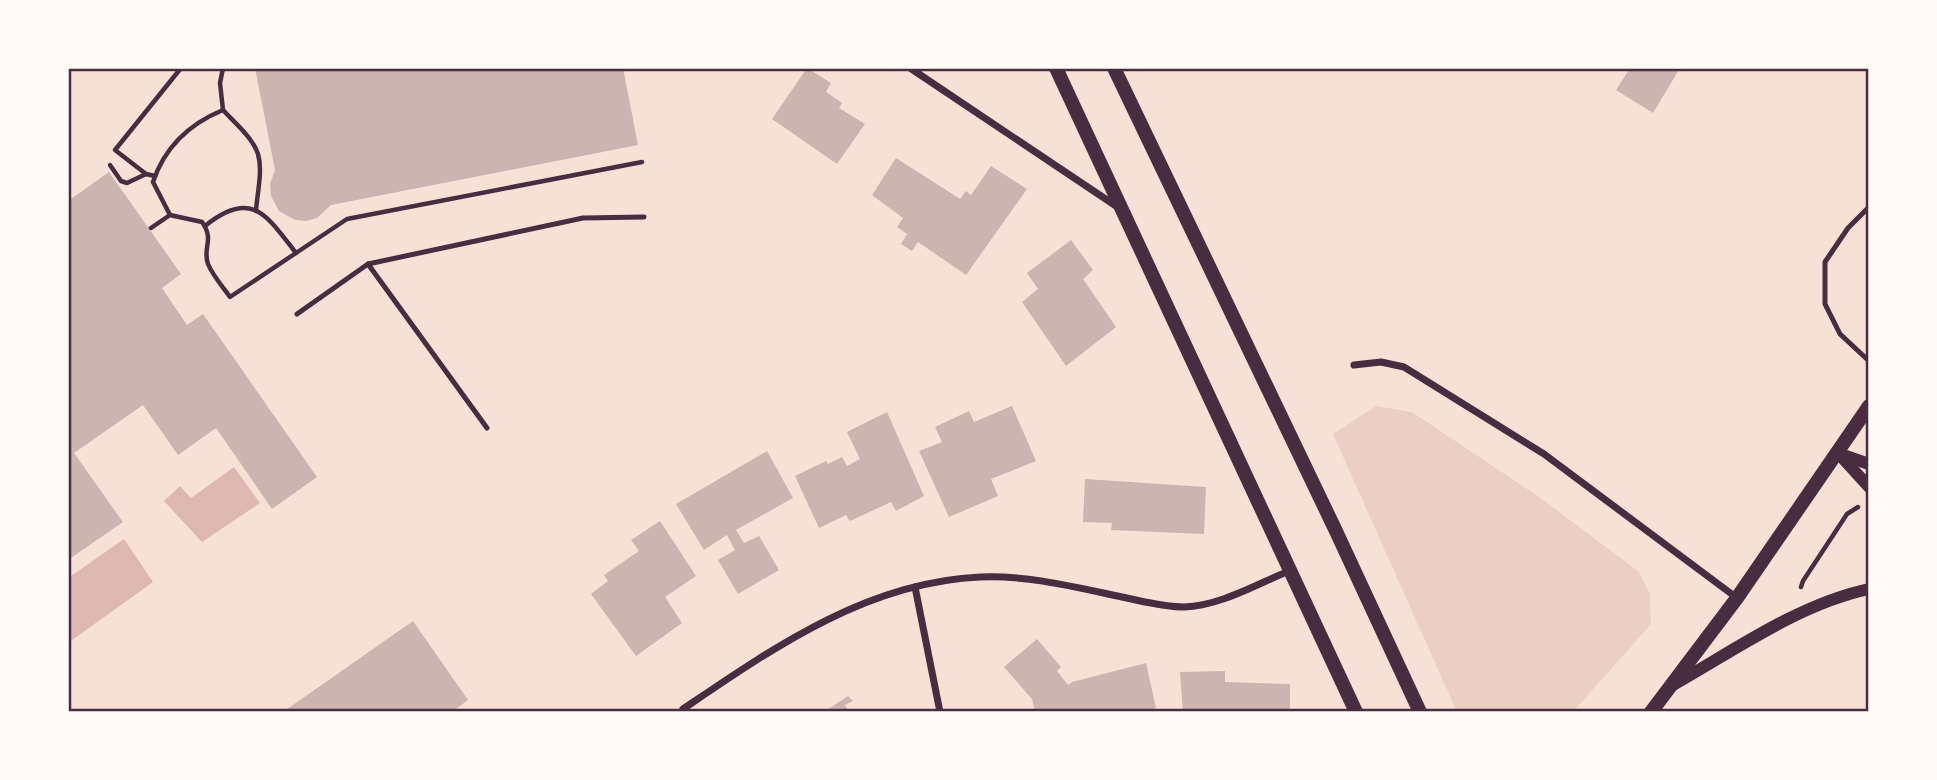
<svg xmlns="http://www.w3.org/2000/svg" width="1937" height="780" font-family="'Varela Round',sans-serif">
<rect width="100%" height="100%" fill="#f7e1d7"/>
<!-- green -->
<polygon fill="#ebcfc5" points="1376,406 1412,412 1539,497 1638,571 1650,594 1651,624 1573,712 1457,712 1333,434"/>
<!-- water -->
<g fill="#dcb8b0">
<polygon points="234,467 260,503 202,542 164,501 180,486 191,498"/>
<polygon points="124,539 153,582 68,643 68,578"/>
</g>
<!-- building -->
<g fill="#ccb4b1">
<polygon points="255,68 623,68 638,145 331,205 317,218 306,221 295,220 279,211 271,196 270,184 275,170"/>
<polygon points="807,68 831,83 826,92 842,103 839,108 865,124 837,164 772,119"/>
<polygon points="1630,68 1680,68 1653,113 1616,90"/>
<polygon points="896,158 960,199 966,191 971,195 991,166 1027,189 966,275 918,242 912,251 901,244 907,234 897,227 903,218 872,195"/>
<polygon points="109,172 181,274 162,288 187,325 203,314 317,477 272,509 216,428 178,455 143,405 74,453 123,522 68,560 68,201"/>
<polygon points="1071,240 1093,270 1083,279 1116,327 1066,366 1022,302 1038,289 1027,273"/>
<polygon points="1012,406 1036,461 991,479 998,496 949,517 919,451 942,442 935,427 969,411 974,422"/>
<polygon points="887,412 924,496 896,511 891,502 850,521 846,515 819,528 795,476 826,461 828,464 842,457 847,466 860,459 847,432"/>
<polygon points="767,451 793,498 736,530 744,543 759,536 779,570 738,594 718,560 735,550 727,535 704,550 676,504"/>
<polygon points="1085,479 1206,487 1204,534 1111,530 1112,523 1083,522"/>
<polygon points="660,521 696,576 665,597 682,623 636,656 591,594 608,581 604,575 639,551 631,540"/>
<polygon points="413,621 468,700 452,712 283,712"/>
<polygon points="1037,639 1061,667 1057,671 1068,685 1072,682 1146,663 1156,708 1142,712 1035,712 1032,699 1004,667"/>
<polygon points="1225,671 1225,682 1290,684 1290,712 1183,712 1180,672"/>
<polygon points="848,696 853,701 845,705 849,712 824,712"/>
</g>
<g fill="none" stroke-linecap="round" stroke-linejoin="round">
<!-- path -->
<g stroke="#4a2c40" stroke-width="4.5">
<polyline points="223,68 220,83 223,110"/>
<polyline points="110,165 121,181 127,183 146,174 155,176"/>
<polyline points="146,174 115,150 181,68"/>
<path d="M170,215L153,182C165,146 189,124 223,110C234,122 253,138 258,154C263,171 257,194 256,211"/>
<path d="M151,228L170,215L202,222C215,240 202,248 208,264C213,276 223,287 230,297L296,253C267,216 252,188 205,226"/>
<polyline points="296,253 347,219 642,162"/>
<polyline points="1801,587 1803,581 1847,514 1858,507"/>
</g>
<!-- service -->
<g stroke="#4a2c40" stroke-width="5">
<polyline points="1869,207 1848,228 1825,262 1825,304 1840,334 1869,361"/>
<polyline points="368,264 487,428"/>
<polyline points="297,314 368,264 583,218 644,217"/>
</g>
<!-- minor -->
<g stroke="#4a2c40" stroke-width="7">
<polyline points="910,68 1119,208"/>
<polyline points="1354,365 1381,362 1404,367 1544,454 1737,598"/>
<polyline points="915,587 940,712"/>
<path d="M683,709C773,648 867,582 980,577C1028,575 1075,587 1122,597C1142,601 1163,607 1184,607C1220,606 1257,584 1289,571"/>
</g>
<!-- tertiary -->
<g stroke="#4a2c40" stroke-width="12">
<polyline points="1838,453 1869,487"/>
<polyline points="1840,454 1869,464"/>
<path d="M1673,685C1735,650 1799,604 1869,589"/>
</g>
<!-- secondary -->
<g stroke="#4a2c40" stroke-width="14">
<polyline points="1056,68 1356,712"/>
<polyline points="1114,68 1335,529 1420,712"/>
<polyline points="1651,712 1737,598 1869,406"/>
</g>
</g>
<!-- border -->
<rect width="1937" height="780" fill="none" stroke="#fffaf5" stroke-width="140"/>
<rect x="70" y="70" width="1797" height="640" fill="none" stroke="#4a2c40" stroke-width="2.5"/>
</svg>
